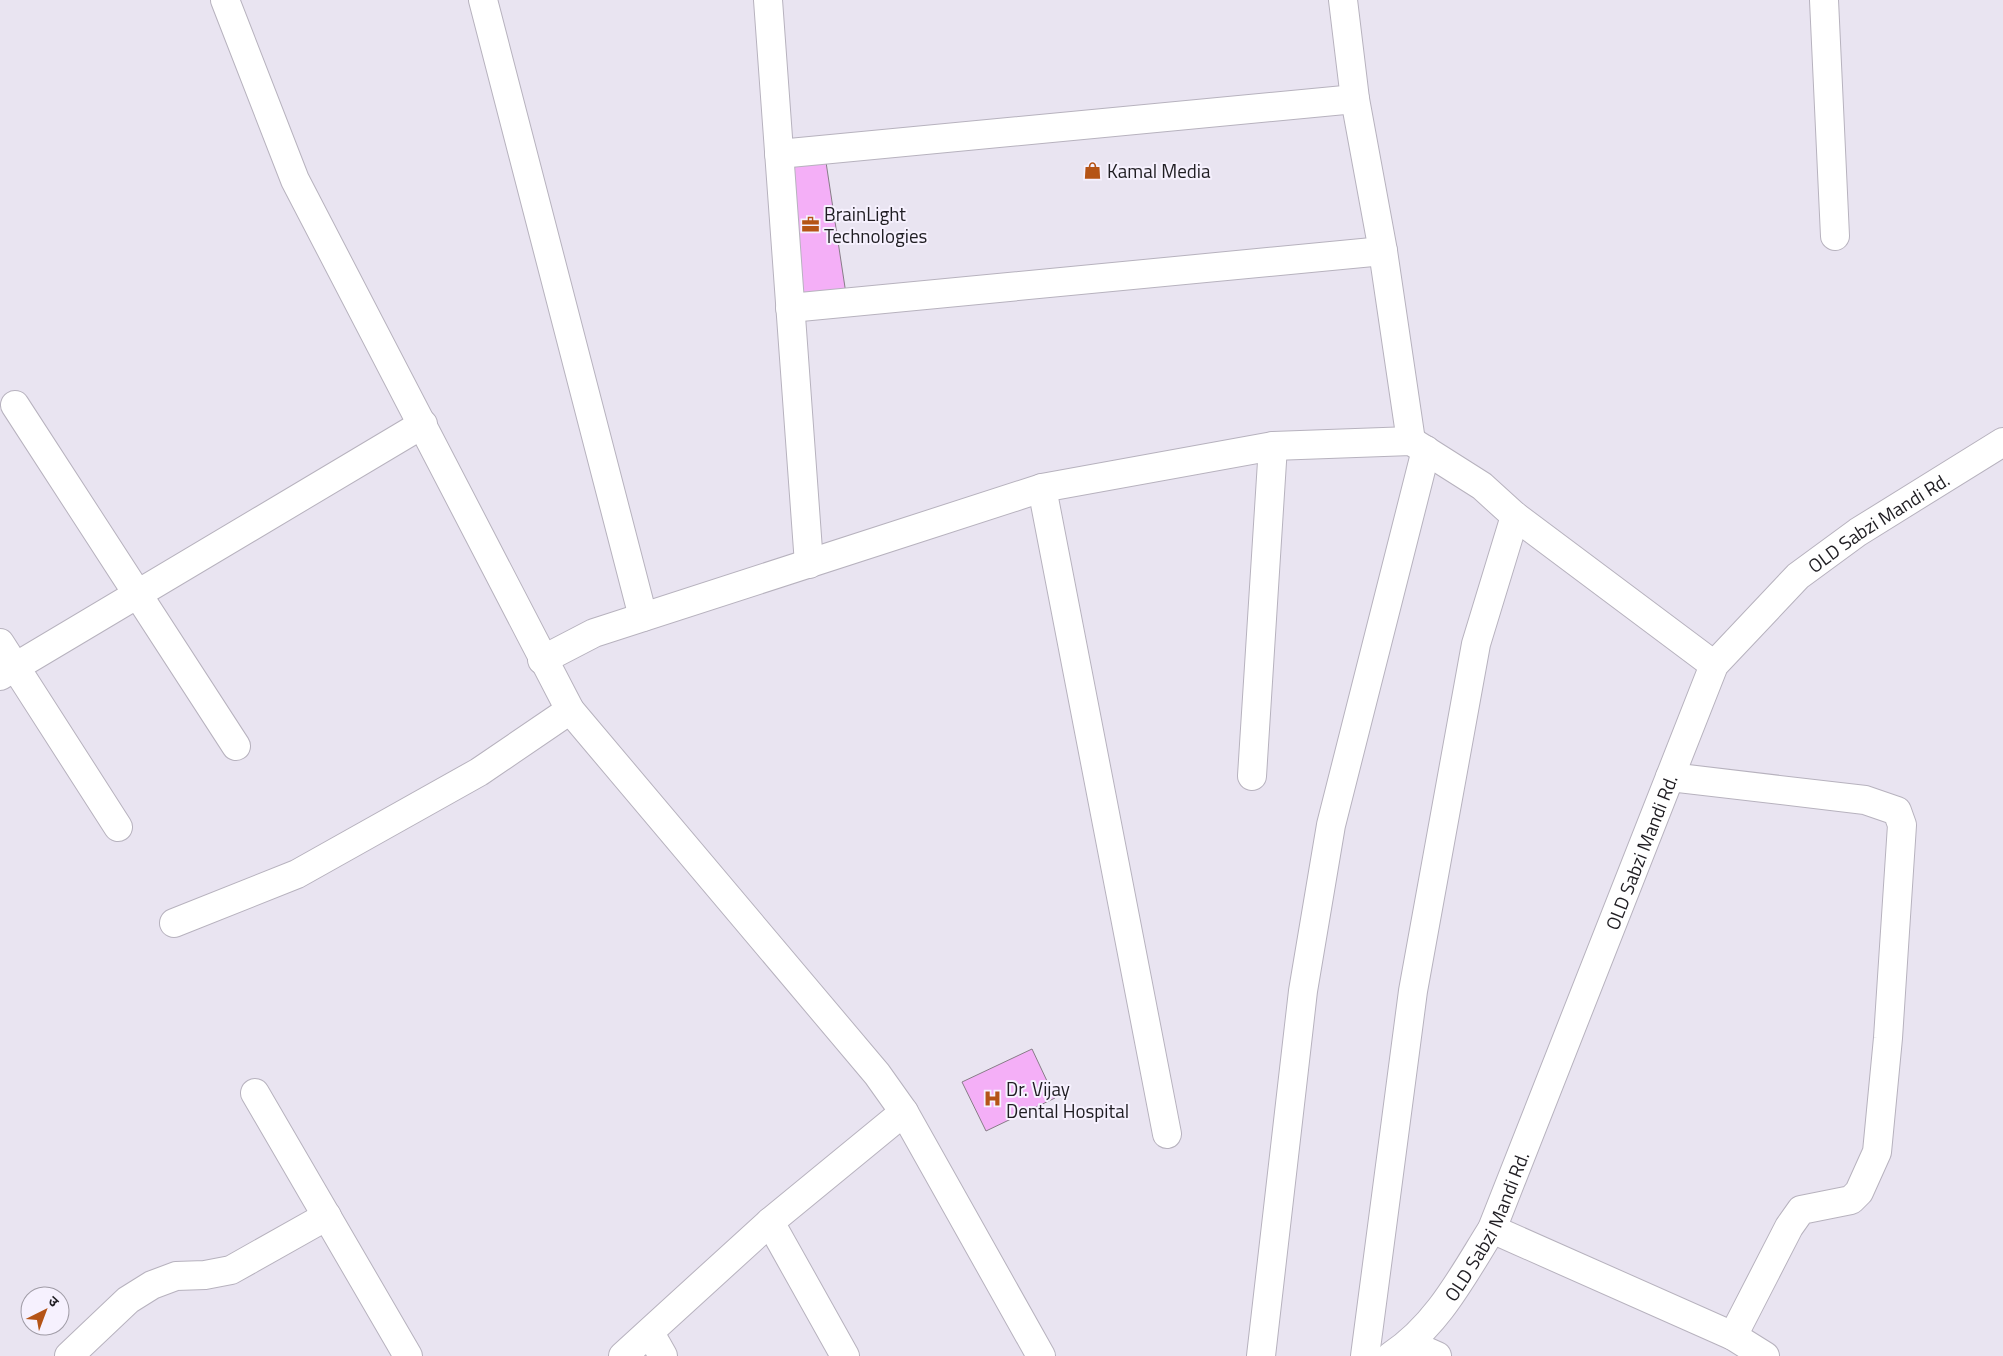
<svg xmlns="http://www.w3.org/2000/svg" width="2003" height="1356" font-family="'Titillium Web','Noto Sans Devanagari',sans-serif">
<rect width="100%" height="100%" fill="#e9e4f1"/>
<!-- building -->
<g fill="#f4aff7" stroke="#877d87">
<polygon points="824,149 846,294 790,308 779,154"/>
<polygon points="1032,1049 1055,1098 986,1131 962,1082"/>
</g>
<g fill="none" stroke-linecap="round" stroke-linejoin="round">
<defs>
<g id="minor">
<polyline points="225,0 295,180 570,710 877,1074 904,1112 1041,1356"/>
<polyline points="483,0 643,617"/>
<polyline points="768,0 809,564"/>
<polyline points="1343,0 1355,99 1383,251 1411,441"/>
<polyline points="1824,0 1835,236"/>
<polyline points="779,154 1355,99"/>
<polyline points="790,308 1383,251"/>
<polyline points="15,405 236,746"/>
<polyline points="1042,488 1167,1134"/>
<polyline points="0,643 118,827"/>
<polyline points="542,660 594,633 1042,488 1273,446 1411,441 1482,486 1515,516 1714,665"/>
<polyline points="0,676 423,424"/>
<polyline points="1252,776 1273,446"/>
<polyline points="1670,777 1865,800 1897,811 1902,825 1888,1038 1877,1152 1859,1192 1851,1200 1801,1210 1789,1227 1733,1336"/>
<polyline points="174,923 297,874 479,772 570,710"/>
<polyline points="255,1093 408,1356"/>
<polyline points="770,1222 845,1356"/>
<polyline points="1492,1229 1733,1336 1765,1356"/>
<polyline points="650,1333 663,1356"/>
<polyline points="1410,1344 1437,1356"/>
<polyline points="69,1356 128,1300 152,1285 176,1276 205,1275 231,1270 327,1216"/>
<polyline points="623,1356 770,1222 904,1112"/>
<polyline points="1261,1356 1303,991 1331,825 1426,450"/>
<polyline points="1365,1356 1413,991 1476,644 1515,516"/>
<path id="s1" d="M1391,1356C1438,1325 1463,1275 1492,1229L1714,665L1798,576L1858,532L2003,442"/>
</g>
</defs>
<!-- minor casing -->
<use href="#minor" stroke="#b7b2be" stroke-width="30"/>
<!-- minor -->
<use href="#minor" stroke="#fff" stroke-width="28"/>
</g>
<!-- icons -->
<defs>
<symbol id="shop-bare" viewBox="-9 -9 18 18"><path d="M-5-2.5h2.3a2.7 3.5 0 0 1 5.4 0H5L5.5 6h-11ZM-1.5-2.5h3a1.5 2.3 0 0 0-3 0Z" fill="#b55416" stroke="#f6f1fe" stroke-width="2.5" paint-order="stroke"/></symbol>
<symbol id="office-bare" viewBox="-9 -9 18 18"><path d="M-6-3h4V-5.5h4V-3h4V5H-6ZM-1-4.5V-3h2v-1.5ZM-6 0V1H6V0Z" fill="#b55416" stroke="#f6f1fe" stroke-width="2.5" paint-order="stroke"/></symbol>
<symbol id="hospital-bare" viewBox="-9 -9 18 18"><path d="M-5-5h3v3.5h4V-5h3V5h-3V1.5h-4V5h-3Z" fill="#b55416" stroke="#f6f1fe" stroke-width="2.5" paint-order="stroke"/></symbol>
</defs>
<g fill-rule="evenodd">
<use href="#shop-bare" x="1080" y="158" width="25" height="25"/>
<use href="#office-bare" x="798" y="212" width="25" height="25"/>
<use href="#hospital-bare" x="980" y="1086" width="25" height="25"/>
</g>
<g text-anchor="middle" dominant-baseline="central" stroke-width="4" stroke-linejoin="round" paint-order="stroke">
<!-- poi labels -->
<g font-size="19" fill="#1f1d22" stroke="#f6f1fe" text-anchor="start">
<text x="1107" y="170">Kamal Media</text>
<text x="824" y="213">BrainLight<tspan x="824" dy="22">Technologies</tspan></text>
<text x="1006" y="1088">Dr. Vijay<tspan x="1006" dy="22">Dental Hospital</tspan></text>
</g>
<!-- street labels -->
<g font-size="19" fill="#1f1d22" stroke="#f6f1fe">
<text stroke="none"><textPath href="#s1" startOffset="989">OLD Sabzi Mandi Rd.</textPath></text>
<text stroke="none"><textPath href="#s1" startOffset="569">OLD Sabzi Mandi Rd.</textPath></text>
<text stroke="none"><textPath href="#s1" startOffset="164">OLD Sabzi Mandi Rd.</textPath></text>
</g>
</g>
<!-- north arrow -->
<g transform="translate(45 1311) rotate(42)"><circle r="24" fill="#f6f1fe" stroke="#a09ca6"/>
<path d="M0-4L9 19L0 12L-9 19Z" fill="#b55416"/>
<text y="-8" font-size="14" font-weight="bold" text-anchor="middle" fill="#1f1d22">उ</text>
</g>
</svg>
